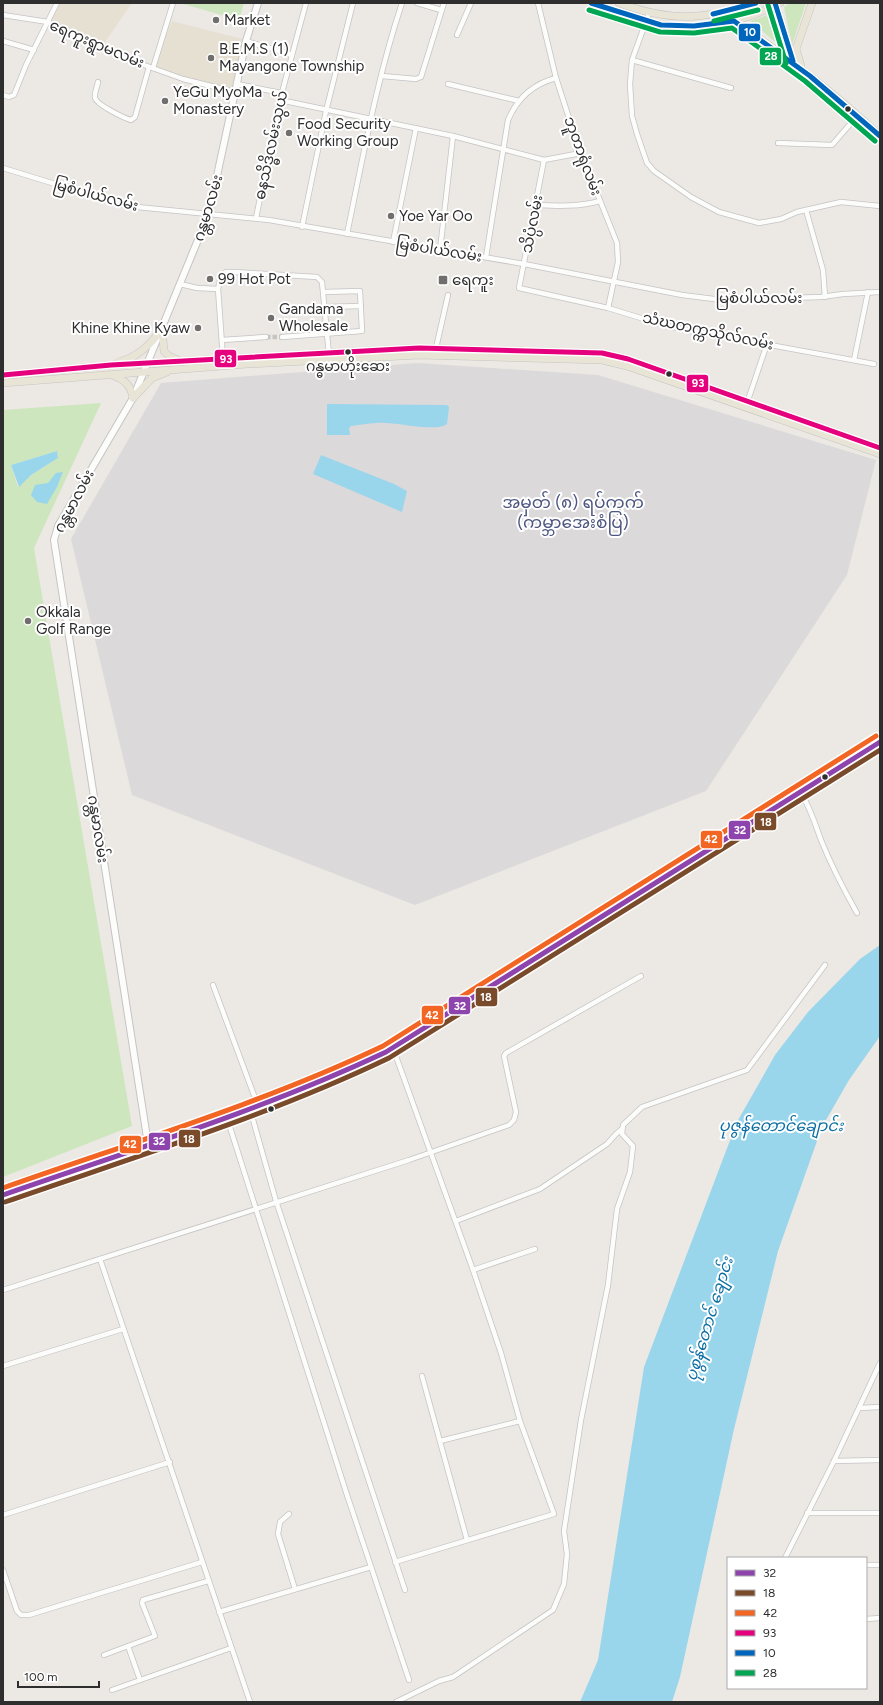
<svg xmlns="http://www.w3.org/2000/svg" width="883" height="1705" font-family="Figtree,'Noto Sans Myanmar',sans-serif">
<rect width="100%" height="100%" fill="#ece8e4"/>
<!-- industrial -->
<polygon fill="#dcd9db" points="418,363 598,375 876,460 847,575 706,791 415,905 132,795 71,539 161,383"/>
<!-- education -->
<g fill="#e6e0d3">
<polygon points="55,3 132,3 100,49 48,22"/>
<polygon points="172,21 242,39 233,91 153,68"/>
</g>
<!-- green -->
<g fill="#cee6be" fill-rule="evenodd">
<polygon points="180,3 244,3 239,20"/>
<polygon points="790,3 806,3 792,45 784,7"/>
<polygon points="773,13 784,49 750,21"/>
<path d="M101,403L34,548L132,1126L3,1177V410ZM57,451L58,458L31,475L18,487L11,465Z"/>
</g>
<!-- water -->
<g fill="#99d6ec">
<path d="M327,404L447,405L449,407L447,424C437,432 400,423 385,423C374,422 362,425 351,426L349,428L350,435H327Z"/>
<polygon points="57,451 58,458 31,475 19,487 11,465"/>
<polygon points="321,455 394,484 407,491 402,512 313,474"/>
<polygon points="63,472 57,487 47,504 37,502 31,495 35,485 48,483 56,473"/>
<polygon points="880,945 880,1036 849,1080 822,1127 778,1251 734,1429 680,1677 672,1702 580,1702 598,1660 644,1367 737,1122 775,1055 808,1012 860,959"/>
</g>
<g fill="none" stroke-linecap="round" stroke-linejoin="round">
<!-- minor-tunnel -->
<polyline stroke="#c6c3c0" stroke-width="4.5" stroke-dasharray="4.5 2" stroke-linecap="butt" points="266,337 282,337"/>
<defs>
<g id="minor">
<polyline points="417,3 441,10"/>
<polyline points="538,3 556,78 569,118 581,153 617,243 618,262 608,308"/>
<polyline points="649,13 632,60 630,84 632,116 637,134 647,163 654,171 691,197 719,212 759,223 781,219 797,212 841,202 880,206"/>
<polyline points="3,15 48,22 119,56 183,79 235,92"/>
<polyline points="457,35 471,3"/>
<polyline points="3,41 34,50"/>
<polyline points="246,41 292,55"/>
<polyline points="632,60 731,88"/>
<polyline points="153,68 173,3"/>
<polyline points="382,76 416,79 421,77 444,3"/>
<path d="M98,82C97,87 94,94 95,98C97,105 124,118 131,120L135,117L149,67"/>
<polyline points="237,84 281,93"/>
<polyline points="448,84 519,101"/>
<polyline points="3,95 9,97 14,95 26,65 57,3"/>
<polyline points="280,100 453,136 544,160 581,153"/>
<polyline points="778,143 832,145 858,115"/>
<polyline points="544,160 519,288 608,308 667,326 874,364"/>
<polyline points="3,168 127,206 269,220 524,264 682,295 722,300 756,299 821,297 843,294 880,292"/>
<path d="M535,205C558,206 578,207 600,201"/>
<polyline points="806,210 823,270 825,297"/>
<polyline points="256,218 280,100 306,3"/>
<polyline points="302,227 326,111 353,3"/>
<path d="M347,234C363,157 377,78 402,3"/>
<polyline points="393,242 416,128"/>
<polyline points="440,250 453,136"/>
<path d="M486,257L508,120C517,99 533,84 556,78"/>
<polyline points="180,284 197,288 218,289"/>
<polyline points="324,307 361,306"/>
<polyline points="282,337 362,331 360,291 324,292"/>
<polyline points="222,340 266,337"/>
<polyline points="436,348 448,295"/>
<polyline points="223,358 218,289 221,276 226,272 233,272 317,277 322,282 329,355"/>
<polyline points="854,360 868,292"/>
<polyline points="747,403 767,344"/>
<path d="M800,791C810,807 815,823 821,840C831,865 844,890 857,913"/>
<polyline points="213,985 258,1106"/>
<polyline points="393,1048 473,1270 501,1353 520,1421 554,1514 395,1562"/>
<polyline points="250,1109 276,1201 405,1590"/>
<polyline points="227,1118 347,1495 409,1680"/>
<polyline points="456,1221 540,1189 607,1144 616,1134 622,1129"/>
<polyline points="100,1259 250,1702"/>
<polyline points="473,1270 535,1249"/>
<polyline points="3,1290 409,1160 509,1125 514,1120 516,1112 504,1056 506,1053 641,976"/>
<polyline points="3,1366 123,1329"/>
<polyline points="422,1376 467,1540"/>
<polyline points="859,1408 880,1407"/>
<polyline points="440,1441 520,1421"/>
<polyline points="834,1461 880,1460"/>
<polyline points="807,1513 880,1513"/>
<polyline points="289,1514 280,1522 278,1534 295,1589"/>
<polyline points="3,1515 170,1462"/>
<polyline points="785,1558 834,1461 880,1363"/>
<polyline points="866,1565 880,1565"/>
<polyline points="3,1570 17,1611 21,1615 29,1615 202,1562"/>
<polyline points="219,1612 371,1567"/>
<polyline points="866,1619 880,1618"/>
<polyline points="128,1646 140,1680"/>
<polyline points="104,1655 155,1636 142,1603 143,1600 208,1581"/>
<polyline points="112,1690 231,1648"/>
<polyline points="396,1702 439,1681 453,1677 553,1610 564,1584 567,1554 564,1531 581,1420 608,1285 617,1209 630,1172 633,1146 622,1134 623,1125 642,1107 747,1070 825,965"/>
</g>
<g id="secondary">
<polyline points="148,1144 54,540 58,526 133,398 209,213 246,41 258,3"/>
<polyline points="3,1195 250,1109 331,1078 386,1052 880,742"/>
</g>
<g id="primary">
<path d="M591,3C614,11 637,20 661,25C700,32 746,21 780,3"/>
<path d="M619,3C670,22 704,20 756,3"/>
<polyline points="775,3 793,61"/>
<path d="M734,21C786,56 835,93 880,136"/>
<polyline points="801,66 796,49 812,3"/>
<polyline points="162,328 164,351 169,356 178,360"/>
<path d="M119,362C138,357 151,345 162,328"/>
<polyline points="3,375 111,365 419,348 602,353 628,359 880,448"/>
<path d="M111,375C124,379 131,385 133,398"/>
<polyline points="3,383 247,364 419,355 602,360 627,366 880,454"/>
<polyline points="133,398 152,378 167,372"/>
</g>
</defs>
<!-- minor casing -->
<use href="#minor" stroke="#c5c4c5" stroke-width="6"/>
<!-- secondary casing -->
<use href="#secondary" stroke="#c5c4c5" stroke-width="8"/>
<!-- primary casing -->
<use href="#primary" stroke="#c6c5c4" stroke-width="8"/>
<!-- minor -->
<use href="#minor" stroke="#fcfcfb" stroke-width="4.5"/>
<!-- secondary -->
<use href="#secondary" stroke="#fcfcfb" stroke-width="6"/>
<!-- primary -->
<use href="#primary" stroke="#e8e4d6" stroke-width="7"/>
<defs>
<path id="bus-1" d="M3,1195C132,1150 263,1110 386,1052L880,742"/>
<path id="bus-2" d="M5,1202C134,1157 266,1117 389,1058L880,750"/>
<path id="bus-3" d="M3,1188C130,1143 261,1104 383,1046L876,736"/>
<polyline id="bus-4" points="3,375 111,365 419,348 602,353 628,359 880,448"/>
<g id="bus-5">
<polyline points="591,3 661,25 694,26 734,21 810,76 880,136"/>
<polyline points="775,3 793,61"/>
<polyline points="713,14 756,3"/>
</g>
<g id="bus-6">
<polyline points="768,5 786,63"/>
<polyline points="589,10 660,32 694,33 732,28 805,81 875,141"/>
<polyline points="714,21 758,10"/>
</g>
</defs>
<!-- bus-1 casing -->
<use href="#bus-1" stroke="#fff" stroke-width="8"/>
<!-- bus-2 casing -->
<use href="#bus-2" stroke="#fff" stroke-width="8"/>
<!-- bus-3 casing -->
<use href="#bus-3" stroke="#fff" stroke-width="8"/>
<!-- bus-4 casing -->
<use href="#bus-4" stroke="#fff" stroke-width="8"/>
<!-- bus-5 casing -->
<use href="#bus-5" stroke="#fff" stroke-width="8"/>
<!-- bus-6 casing -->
<use href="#bus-6" stroke="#fff" stroke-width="8"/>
<!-- bus-1 -->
<use href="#bus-1" stroke="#8e44ad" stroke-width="5"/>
<!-- bus-2 -->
<use href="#bus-2" stroke="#7a4b2a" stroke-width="5"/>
<!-- bus-3 -->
<use href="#bus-3" stroke="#f26522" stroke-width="5"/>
<!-- bus-4 -->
<use href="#bus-4" stroke="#e5007d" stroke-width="5"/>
<!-- bus-5 -->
<use href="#bus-5" stroke="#0065bd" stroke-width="5"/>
<!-- bus-6 -->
<use href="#bus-6" stroke="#00a651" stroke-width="5"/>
</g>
<!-- markers -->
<g fill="#706f6e" stroke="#fff" stroke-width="1.5">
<circle cx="216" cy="20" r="4"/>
<circle cx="211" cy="58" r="4"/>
<circle cx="165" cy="101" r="4"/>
<circle cx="289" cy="133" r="4"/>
<circle cx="391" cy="216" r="4"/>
<circle cx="210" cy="279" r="4"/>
<rect x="438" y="275" width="10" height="10" rx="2"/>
<circle cx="271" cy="318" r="4"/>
<circle cx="198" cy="328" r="4"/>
<circle cx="28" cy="621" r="4"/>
</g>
<g fill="#2e2e2e" stroke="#fff" stroke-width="1.5">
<circle cx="848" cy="109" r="3.5"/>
<circle cx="348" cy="352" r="3.5"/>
<circle cx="669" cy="374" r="3.5"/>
<circle cx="825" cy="777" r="3.5"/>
<circle cx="271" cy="1109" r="3.5"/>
</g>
<g text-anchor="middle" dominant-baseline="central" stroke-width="4" stroke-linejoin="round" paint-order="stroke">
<!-- bus labels -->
<g font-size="14" fill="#2e2e2e" stroke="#fff">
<text x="348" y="366">ဂန္ဓမာဟိုးဆေး</text>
</g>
<!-- poi labels -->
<g font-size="15" fill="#2e2e2e" stroke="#fff" text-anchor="start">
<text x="224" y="20">Market</text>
<text x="219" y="49">B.E.M.S (1)<tspan x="219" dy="17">Mayangone Township</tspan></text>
<text x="173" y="92">YeGu MyoMa<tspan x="173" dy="17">Monastery</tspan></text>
<text x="297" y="124">Food Security<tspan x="297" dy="17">Working Group</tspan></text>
<text x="399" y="216">Yoe Yar Oo</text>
<text x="218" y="279">99 Hot Pot</text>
<text x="452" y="280">ရေကူး</text>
<text x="279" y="309">Gandama<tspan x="279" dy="17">Wholesale</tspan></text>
<text x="190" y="328" text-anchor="end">Khine Khine Kyaw</text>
<text x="36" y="612">Okkala<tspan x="36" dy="17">Golf Range</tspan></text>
</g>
<!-- street labels -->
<g font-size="15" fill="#2e2e2e" stroke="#fff">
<text transform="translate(97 44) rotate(23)">ရေကူးရွာမလမ်း</text>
<text transform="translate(271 145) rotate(-78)">ဓနသိဒ္ဓိလမ်းသွယ်</text>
<text transform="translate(583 156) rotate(70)">ဘူတာရုံလမ်း</text>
<text transform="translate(96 195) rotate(15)">မြစံပါယ်လမ်း</text>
<text transform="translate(208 208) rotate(-73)">ဂန္တမာလမ်း</text>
<text transform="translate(532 224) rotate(-79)">သိပ္ပံလမ်း</text>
<text transform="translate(439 250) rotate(9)">မြစံပါယ်လမ်း</text>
<text x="759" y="298">မြစံပါယ်လမ်း</text>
<text transform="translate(708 331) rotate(12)">သံဃတက္ကသိုလ်လမ်း</text>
<text transform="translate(74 501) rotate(-62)">ဂန္တမာလမ်း</text>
<text transform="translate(98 829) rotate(81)">ဂန္တမာလမ်း</text>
</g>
<!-- water labels -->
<g font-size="16" font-style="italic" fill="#0d6fa3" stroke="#fff">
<text x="781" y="1125">ပုဇွန်တောင်ချောင်း</text>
<text transform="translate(709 1319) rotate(-73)">ပုစွန်တောင် ချောင်း</text>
</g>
<!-- quarter labels -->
<g font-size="17" fill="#4d5680" stroke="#fff">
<text x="573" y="502">အမှတ် (၈) ရပ်ကွက်<tspan x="573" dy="20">(ကမ္ဘာအေးစံပြ)</tspan></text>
</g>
</g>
<g stroke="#fff" stroke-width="1.5">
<rect x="738" y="23" width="23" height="19" rx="4" fill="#0065bd"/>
<rect x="759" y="47" width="23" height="19" rx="4" fill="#00a651"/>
<rect x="214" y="349" width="23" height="19" rx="4" fill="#e5007d"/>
<rect x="686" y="374" width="23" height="19" rx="4" fill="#e5007d"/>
<rect x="754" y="812" width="23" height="19" rx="4" fill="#7a4b2a"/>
<rect x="728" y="820" width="23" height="20" rx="4" fill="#8e44ad"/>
<rect x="700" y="830" width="23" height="19" rx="4" fill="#f26522"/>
<rect x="475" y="987" width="23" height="20" rx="4" fill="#7a4b2a"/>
<rect x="448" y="996" width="23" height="19" rx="4" fill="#8e44ad"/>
<rect x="421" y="1005" width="23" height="20" rx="4" fill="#f26522"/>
<rect x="178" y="1129" width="23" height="19" rx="4" fill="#7a4b2a"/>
<rect x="148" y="1132" width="23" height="19" rx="4" fill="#8e44ad"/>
<rect x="119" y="1135" width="23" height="19" rx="4" fill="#f26522"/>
</g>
<g font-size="11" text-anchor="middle" font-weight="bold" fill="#fff">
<text x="750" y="36">10</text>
<text x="771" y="60">28</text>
<text x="226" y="363">93</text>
<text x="698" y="387">93</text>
<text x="766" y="826">18</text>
<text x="740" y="834">32</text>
<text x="711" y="843">42</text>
<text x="486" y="1001">18</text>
<text x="460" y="1010">32</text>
<text x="432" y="1019">42</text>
<text x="189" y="1143">18</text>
<text x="159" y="1145">32</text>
<text x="130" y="1148">42</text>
</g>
<!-- border -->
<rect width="883" height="1705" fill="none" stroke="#2e2e2e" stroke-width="8"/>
<!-- legend -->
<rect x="727" y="1557" width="140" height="132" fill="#ffffff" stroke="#ababab"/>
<rect x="735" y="1570" width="20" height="6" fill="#8e44ad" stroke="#ababab"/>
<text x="763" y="1577" font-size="12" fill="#2e2e2e">32</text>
<rect x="735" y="1590" width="20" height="6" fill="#7a4b2a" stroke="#ababab"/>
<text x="763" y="1597" font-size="12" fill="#2e2e2e">18</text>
<rect x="735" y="1610" width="20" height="6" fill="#f26522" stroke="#ababab"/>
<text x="763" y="1617" font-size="12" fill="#2e2e2e">42</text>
<rect x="735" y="1630" width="20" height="6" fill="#e5007d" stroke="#ababab"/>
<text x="763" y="1637" font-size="12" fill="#2e2e2e">93</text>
<rect x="735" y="1650" width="20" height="6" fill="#0065bd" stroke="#ababab"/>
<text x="763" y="1657" font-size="12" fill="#2e2e2e">10</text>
<rect x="735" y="1670" width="20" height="6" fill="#00a651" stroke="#ababab"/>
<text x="763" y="1677" font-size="12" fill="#2e2e2e">28</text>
<!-- scale -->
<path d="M18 1681v6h81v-6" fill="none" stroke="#2e2e2e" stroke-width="2"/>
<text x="24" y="1681" font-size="12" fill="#2e2e2e" stroke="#ffffff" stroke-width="3" paint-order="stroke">100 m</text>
</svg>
